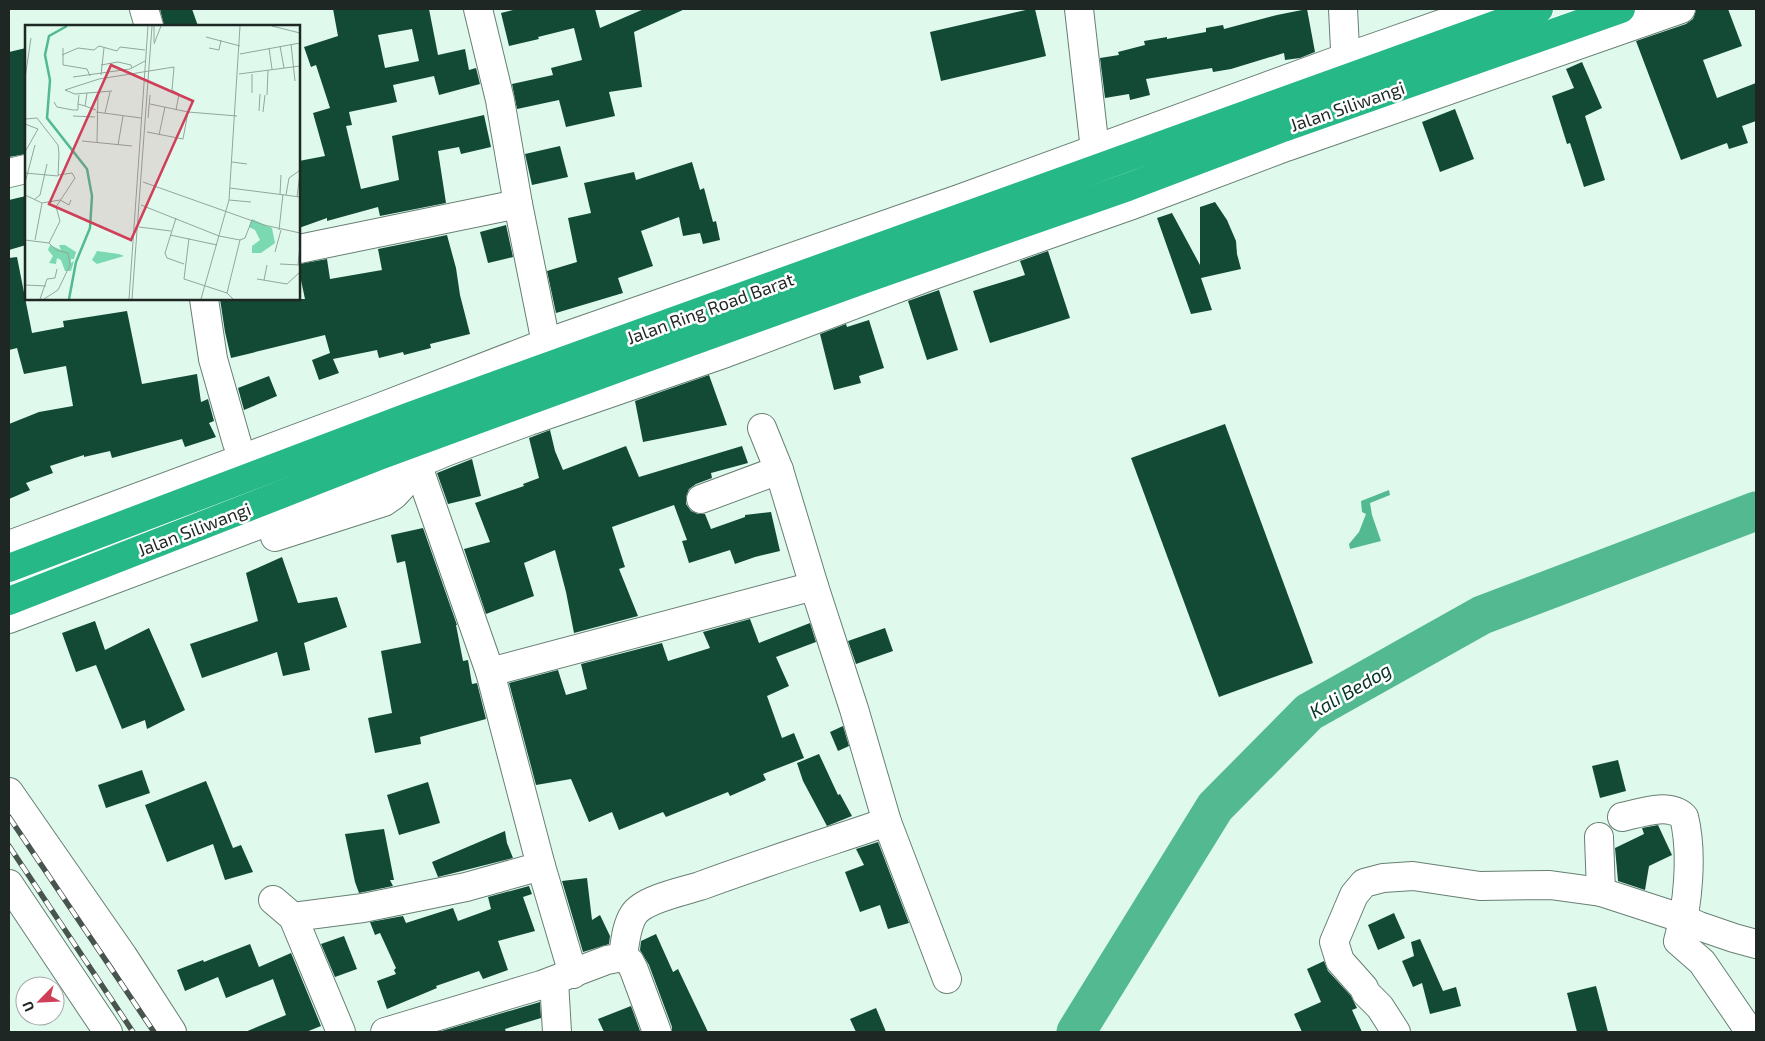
<svg xmlns="http://www.w3.org/2000/svg" width="1765" height="1041" font-family="'Exo 2',sans-serif">
<rect width="100%" height="100%" fill="#dffaed"/>
<!-- water -->
<polygon fill="#53b991" points="1389,490 1390,495 1370,503 1372,515 1381,541 1350,549 1349,544 1359,532 1366,514 1362,512 1361,501"/>
<g fill="none" stroke-linecap="round" stroke-linejoin="round">
<!-- river -->
<polyline stroke="#53b991" stroke-width="39" points="1076,1032 1215,807 1309,712 1482,615 1756,511"/>
</g>
<!-- building -->
<g fill="#124a36" fill-rule="evenodd">
<polygon points="160,9 192,9 198,26 164,26"/>
<path d="M333,9H429L438,55L465,49L469,70L476,68L480,84L439,95L434,76L393,85L397,102L349,112L352,125L346,126L361,189L399,180L392,136L484,115L491,147L461,154L459,147L438,151L446,203L380,216L378,207L327,221V218L299,228V161L325,156L313,113L330,108L316,65L311,67L304,47L338,36ZM412,29L419,61L385,68L378,35Z"/>
<polygon points="517,9 595,9 600,28 644,9 685,9 634,32 642,87 609,92 615,116 566,127 559,100 517,109 512,84 553,75 551,68 582,60 574,28 538,37 539,39 509,46 501,13"/>
<polygon points="1030,9 1035,9 1046,56 941,81 930,32"/>
<polygon points="1307,9 1315,52 1300,58 1285,60 1284,53 1231,69 1213,72 1212,68 1146,79 1150,95 1130,100 1129,94 1105,98 1100,58 1119,55 1118,52 1145,45 1144,41 1167,37 1167,39 1206,32 1206,28 1223,25 1224,29 1277,15"/>
<polygon points="1701,9 1728,9 1742,46 1703,60 1717,98 1756,83 1756,121 1742,126 1748,143 1729,149 1727,143 1681,160 1636,41 1686,24 1693,19 1696,10"/>
<polygon points="26,48 26,154 9,157 9,52"/>
<polygon points="1582,62 1602,108 1585,116 1605,180 1584,187 1570,143 1567,144 1552,96 1574,88 1566,69"/>
<polygon points="1455,109 1474,159 1440,172 1422,122"/>
<polygon points="560,146 568,177 532,185 525,154"/>
<polygon points="692,162 700,190 704,188 713,222 716,221 720,240 703,244 700,233 683,236 679,217 641,231 653,266 618,278 623,293 556,313 547,271 577,262 568,218 591,213 584,183 634,172 636,180"/>
<polygon points="26,196 26,245 9,250 9,200"/>
<polygon points="1215,202 1227,220 1236,241 1237,254 1241,269 1201,278 1212,310 1191,314 1157,218 1172,213 1200,265 1200,207"/>
<polygon points="506,225 513,257 488,263 480,232"/>
<polygon points="447,235 456,268 460,295 470,334 430,344 431,348 404,355 403,352 379,358 377,350 333,359 339,373 319,380 312,360 330,353 325,335 231,358 225,332 220,299 305,299 299,271 299,264 327,259 330,279 382,270 378,249"/>
<polygon points="1048,251 1070,318 990,343 973,291 1025,275 1020,261"/>
<polygon points="17,257 32,333 64,327 63,321 127,311 142,384 197,374 201,402 208,399 214,421 209,423 216,437 185,447 182,439 112,458 110,451 84,457 84,455 50,466 53,473 26,483 30,490 9,499 9,424 39,412 73,406 66,366 24,374 17,348 9,350 9,258"/>
<polygon points="939,290 958,350 927,360 908,301"/>
<polygon points="869,320 884,368 859,376 861,383 834,390 820,334 846,324 847,327"/>
<polygon points="709,375 727,425 643,442 635,401"/>
<polygon points="269,376 277,396 244,410 238,388"/>
<polygon points="1225,424 1313,663 1219,697 1131,458"/>
<polygon points="550,430 555,451 563,470 626,446 639,477 742,446 748,463 711,473 712,478 696,484 689,489 686,497 686,504 691,511 698,514 705,514 711,529 745,517 745,515 771,512 780,551 755,557 735,564 730,550 689,563 682,541 687,540 674,505 612,527 625,567 619,569 638,616 574,633 566,592 555,550 524,563 534,596 486,614 464,549 490,542 475,503 524,486 523,484 539,478 529,438"/>
<polygon points="472,459 481,496 448,504 437,473"/>
<polygon points="423,528 457,625 456,625 463,661 468,660 472,684 477,683 486,719 420,737 421,744 375,753 368,718 392,713 381,651 421,643 405,561 397,563 391,535"/>
<polygon points="282,557 298,603 337,597 347,627 304,643 310,670 283,676 277,652 202,678 190,644 258,621 246,573"/>
<polygon points="750,619 759,643 810,623 816,642 776,657 789,686 767,696 782,738 794,733 804,758 763,774 766,780 730,796 728,792 666,817 663,812 619,830 612,812 589,822 571,779 536,785 509,683 558,670 566,695 587,689 581,664 662,643 668,661 710,648 703,632"/>
<polygon points="95,621 105,650 149,628 185,710 147,729 145,720 122,729 96,665 76,672 62,633"/>
<polygon points="885,628 893,651 856,664 848,641"/>
<polygon points="843,726 849,746 838,751 830,732"/>
<polygon points="819,754 838,795 840,794 852,816 827,826 803,781 797,763"/>
<polygon points="1618,760 1626,791 1600,798 1592,766"/>
<polygon points="142,770 150,793 106,808 98,785"/>
<polygon points="206,781 233,848 241,845 253,872 225,880 213,844 167,862 145,805"/>
<polygon points="428,782 440,823 399,835 387,795"/>
<polygon points="1658,825 1672,855 1649,866 1645,890 1618,881 1615,848 1644,834 1642,828"/>
<polygon points="384,829 394,880 390,880 393,886 359,893 355,882 345,834"/>
<polygon points="505,831 507,843 513,858 438,877 432,862"/>
<polygon points="878,842 909,923 888,929 880,905 860,912 845,872 864,865 856,849"/>
<polygon points="587,878 592,920 600,915 610,936 609,944 583,952 562,881"/>
<polygon points="529,886 532,894 523,897 535,931 498,941 508,970 483,979 479,971 436,986 437,988 387,1009 377,981 396,974 394,970 396,968 380,933 375,935 370,922 403,916 406,923 453,908 458,921 491,909 488,897"/>
<polygon points="1394,913 1405,938 1378,950 1368,925"/>
<polygon points="656,934 673,972 678,969 708,1032 672,1032 672,1027 649,965 640,950 641,941"/>
<polygon points="344,936 357,969 335,977 321,944"/>
<polygon points="1420,939 1443,991 1456,987 1461,1006 1430,1014 1422,983 1413,987 1402,961 1414,956 1411,942"/>
<polygon points="250,944 259,967 291,953 321,1026 306,1032 245,1032 286,1015 273,979 226,998 218,977 185,991 177,970 203,960 204,962"/>
<polygon points="1324,961 1328,971 1351,996 1357,1008 1352,1010 1362,1032 1302,1032 1294,1014 1321,1002 1307,969"/>
<polygon points="1596,986 1608,1032 1577,1032 1567,993"/>
<polygon points="540,1002 541,1018 505,1029 506,1032 438,1032"/>
<polygon points="631,1006 640,1031 604,1032 598,1019"/>
<polygon points="876,1008 886,1032 856,1032 850,1019"/>
</g>
<g fill="none" stroke-linecap="round" stroke-linejoin="round">
<defs>
<g id="minor">
<polyline points="144,9 149,26"/>
<polyline points="478,9 500,100 518,204 546,343"/>
<polyline points="1079,9 1095,150"/>
<polyline points="1343,9 1345,49 1347,57"/>
<polyline points="9,173 26,169"/>
<polyline points="299,249 518,204"/>
<polyline points="204,299 213,359 237,443"/>
<polyline points="762,428 779,470 814,586 854,709 887,822 947,979"/>
<polyline points="419,469 490,672 541,866 573,974"/>
<polyline points="701,499 779,470"/>
<polyline points="275,537 384,502 394,495 420,467"/>
<polyline points="9,545 373,410 546,343 959,199 1347,57 1484,9"/>
<polyline points="9,619 386,477 448,451 529,421 726,353 925,278 1132,205 1286,147 1681,9"/>
<polyline points="490,672 814,586"/>
<polyline points="9,792 123,956 172,1032"/>
<path d="M1622,817C1640,813 1669,802 1684,817C1693,853 1688,906 1678,941L1702,962L1750,1032"/>
<polyline points="1599,837 1601,892"/>
<polyline points="9,884 108,1032"/>
<polyline points="273,900 293,917 341,1032"/>
<polyline points="293,917 363,908 466,887 541,866"/>
<path d="M623,957C625,943 626,926 634,914C644,899 684,891 700,886C762,863 825,843 887,822"/>
<polyline points="554,981 557,1032"/>
<polyline points="385,1032 541,985 607,960 623,957 630,962 634,970 657,1032"/>
<polyline points="1396,1032 1380,1007 1366,993 1364,988 1340,961 1334,942 1354,895 1364,883 1383,878 1413,876 1480,886 1550,885 1601,892 1684,919 1699,926 1734,938 1756,944"/>
</g>
<g id="highway">
<polyline points="9,568 410,416 1539,9"/>
<polyline points="9,601 379,456 638,361 868,278 1128,187 1283,128 1621,9"/>
</g>
</defs>
<!-- minor casing -->
<use href="#minor" stroke="#677f73" stroke-width="30"/>
<!-- highway casing -->
<use href="#highway" stroke="#fff" stroke-width="30"/>
<!-- minor -->
<use href="#minor" stroke="#fff" stroke-width="28"/>
<!-- highway -->
<use href="#highway" stroke="#26b887" stroke-width="28"/>
<defs>
<g id="rail">
<polyline points="9,817 154,1032"/>
<polyline points="9,846 133,1032"/>
</g>
</defs>
<!-- rail casing -->
<use href="#rail" stroke="#48554f" stroke-width="5.5"/>
<!-- rail -->
<use href="#rail" stroke="#fff" stroke-width="4" stroke-dasharray="11" stroke-linecap="butt"/>
</g>
<g text-anchor="middle" dominant-baseline="central" stroke-width="5" stroke-linejoin="round" paint-order="stroke">
<!-- street labels -->
<g font-size="18" fill="#1e2723" stroke="#fff">
<text transform="translate(1347 106) rotate(-19)">Jalan Siliwangi</text>
<text transform="translate(710 308) rotate(-20)">Jalan Ring Road Barat</text>
<text transform="translate(194 529) rotate(-21)">Jalan Siliwangi</text>
</g>
<!-- water labels -->
<g font-size="19" font-style="italic" fill="#043323" stroke="#fff">
<text transform="translate(1350 690) rotate(-30)">Kali Bedog</text>
</g>
</g>
<!-- overview -->
<g transform="translate(25 25)">
<rect width="275" height="275" fill="#dffaed"/>
<path d="M227,194L247,203L250,218L236,228H227V221L235,215L230,205L224,202ZM25,220L36,225L34,220H40L51,227L49,234H46V238L49,236L46,246H40L36,235L32,233L31,239L24,238L28,231L23,225ZM72,226L94,229L99,231L72,239L67,235Z" fill="#7ad9b1"/>
<path fill="none" stroke="#53b991" stroke-width="2.5" d="M42,1L24,11L20,30L25,55L22,93L62,144L67,171L65,203L51,237L44,274"/>
<path fill="none" stroke="#92a69c" stroke-width="1" d="M247,1L275,8M181,12L215,21M129,17V1M129,19L136,1M266,19L270,56M255,21L259,43M38,23V40L62,44L65,51M184,23L194,25L196,15M244,23L247,44M215,29L275,18M37,30L53,23L69,25L74,21L92,26L95,22L120,25M76,40L93,37L106,40L107,43M214,49L275,41M76,50L79,23M48,52L105,44L120,36M0,53L6,13M87,66L50,69L40,65L74,54L149,42L147,65L154,69L151,85M62,68L60,81L71,85M227,68V49M54,70L53,79L60,81M242,70L243,45M29,77L32,82L48,85H53V79M125,79L163,87L212,91M234,86L235,69M71,87L116,93M238,87L240,70M80,88L85,67M48,91L70,92M123,93L125,70M0,94L12,93L33,120L34,129L33,151L0,148M0,99L13,104L0,127M122,107L158,114L163,87M134,110L140,82M57,116L107,121M72,117L73,67M93,120L98,91M207,137L222,139M118,157L239,200L275,208M0,158L10,120M205,163L275,172M255,169L256,150M0,170L17,178L35,175L44,180L46,175M261,170L264,153L274,146M272,172L275,149M9,175L15,170L22,139M204,175L226,177M116,180L194,211L215,215L220,213L227,195M151,193L140,228L142,233L159,239M114,202L146,206M254,205L258,169M145,210L192,220M164,213L159,254L202,268L208,274M0,215L24,218M10,215L17,178M24,218L35,196L31,182L50,153L47,148L33,150M250,227L256,205M255,239L275,240M273,240L275,221M232,254L262,259L275,247M239,255L242,240M0,260L21,261M202,268L215,215M15,274L22,254L30,253L32,244M19,274L33,265L45,240L43,228L31,225L24,218M104,274L123,1M107,274L127,1M176,274L204,175L215,1"/>
<path fill="#cf3f58" fill-opacity="0.15" stroke="#cf3f58" stroke-width="2.5" d="M86,40L168,76L106,215L24,179Z"/>
<rect width="275" height="275" fill="none" stroke="#1e2723" stroke-width="2.5"/>
</g>
<!-- border -->
<rect width="1765" height="1041" fill="none" stroke="#1e2723" stroke-width="20"/>
<!-- north arrow -->
<g transform="translate(40 1001) rotate(246)"><circle r="24" fill="#ffffff" stroke="#a5a9a7"/>
<path d="M0-4L9 19L0 12L-9 19Z" fill="#cf3f58"/>
<text y="-8" font-size="14" font-weight="bold" text-anchor="middle" fill="#1e2723">U</text>
</g>
</svg>
